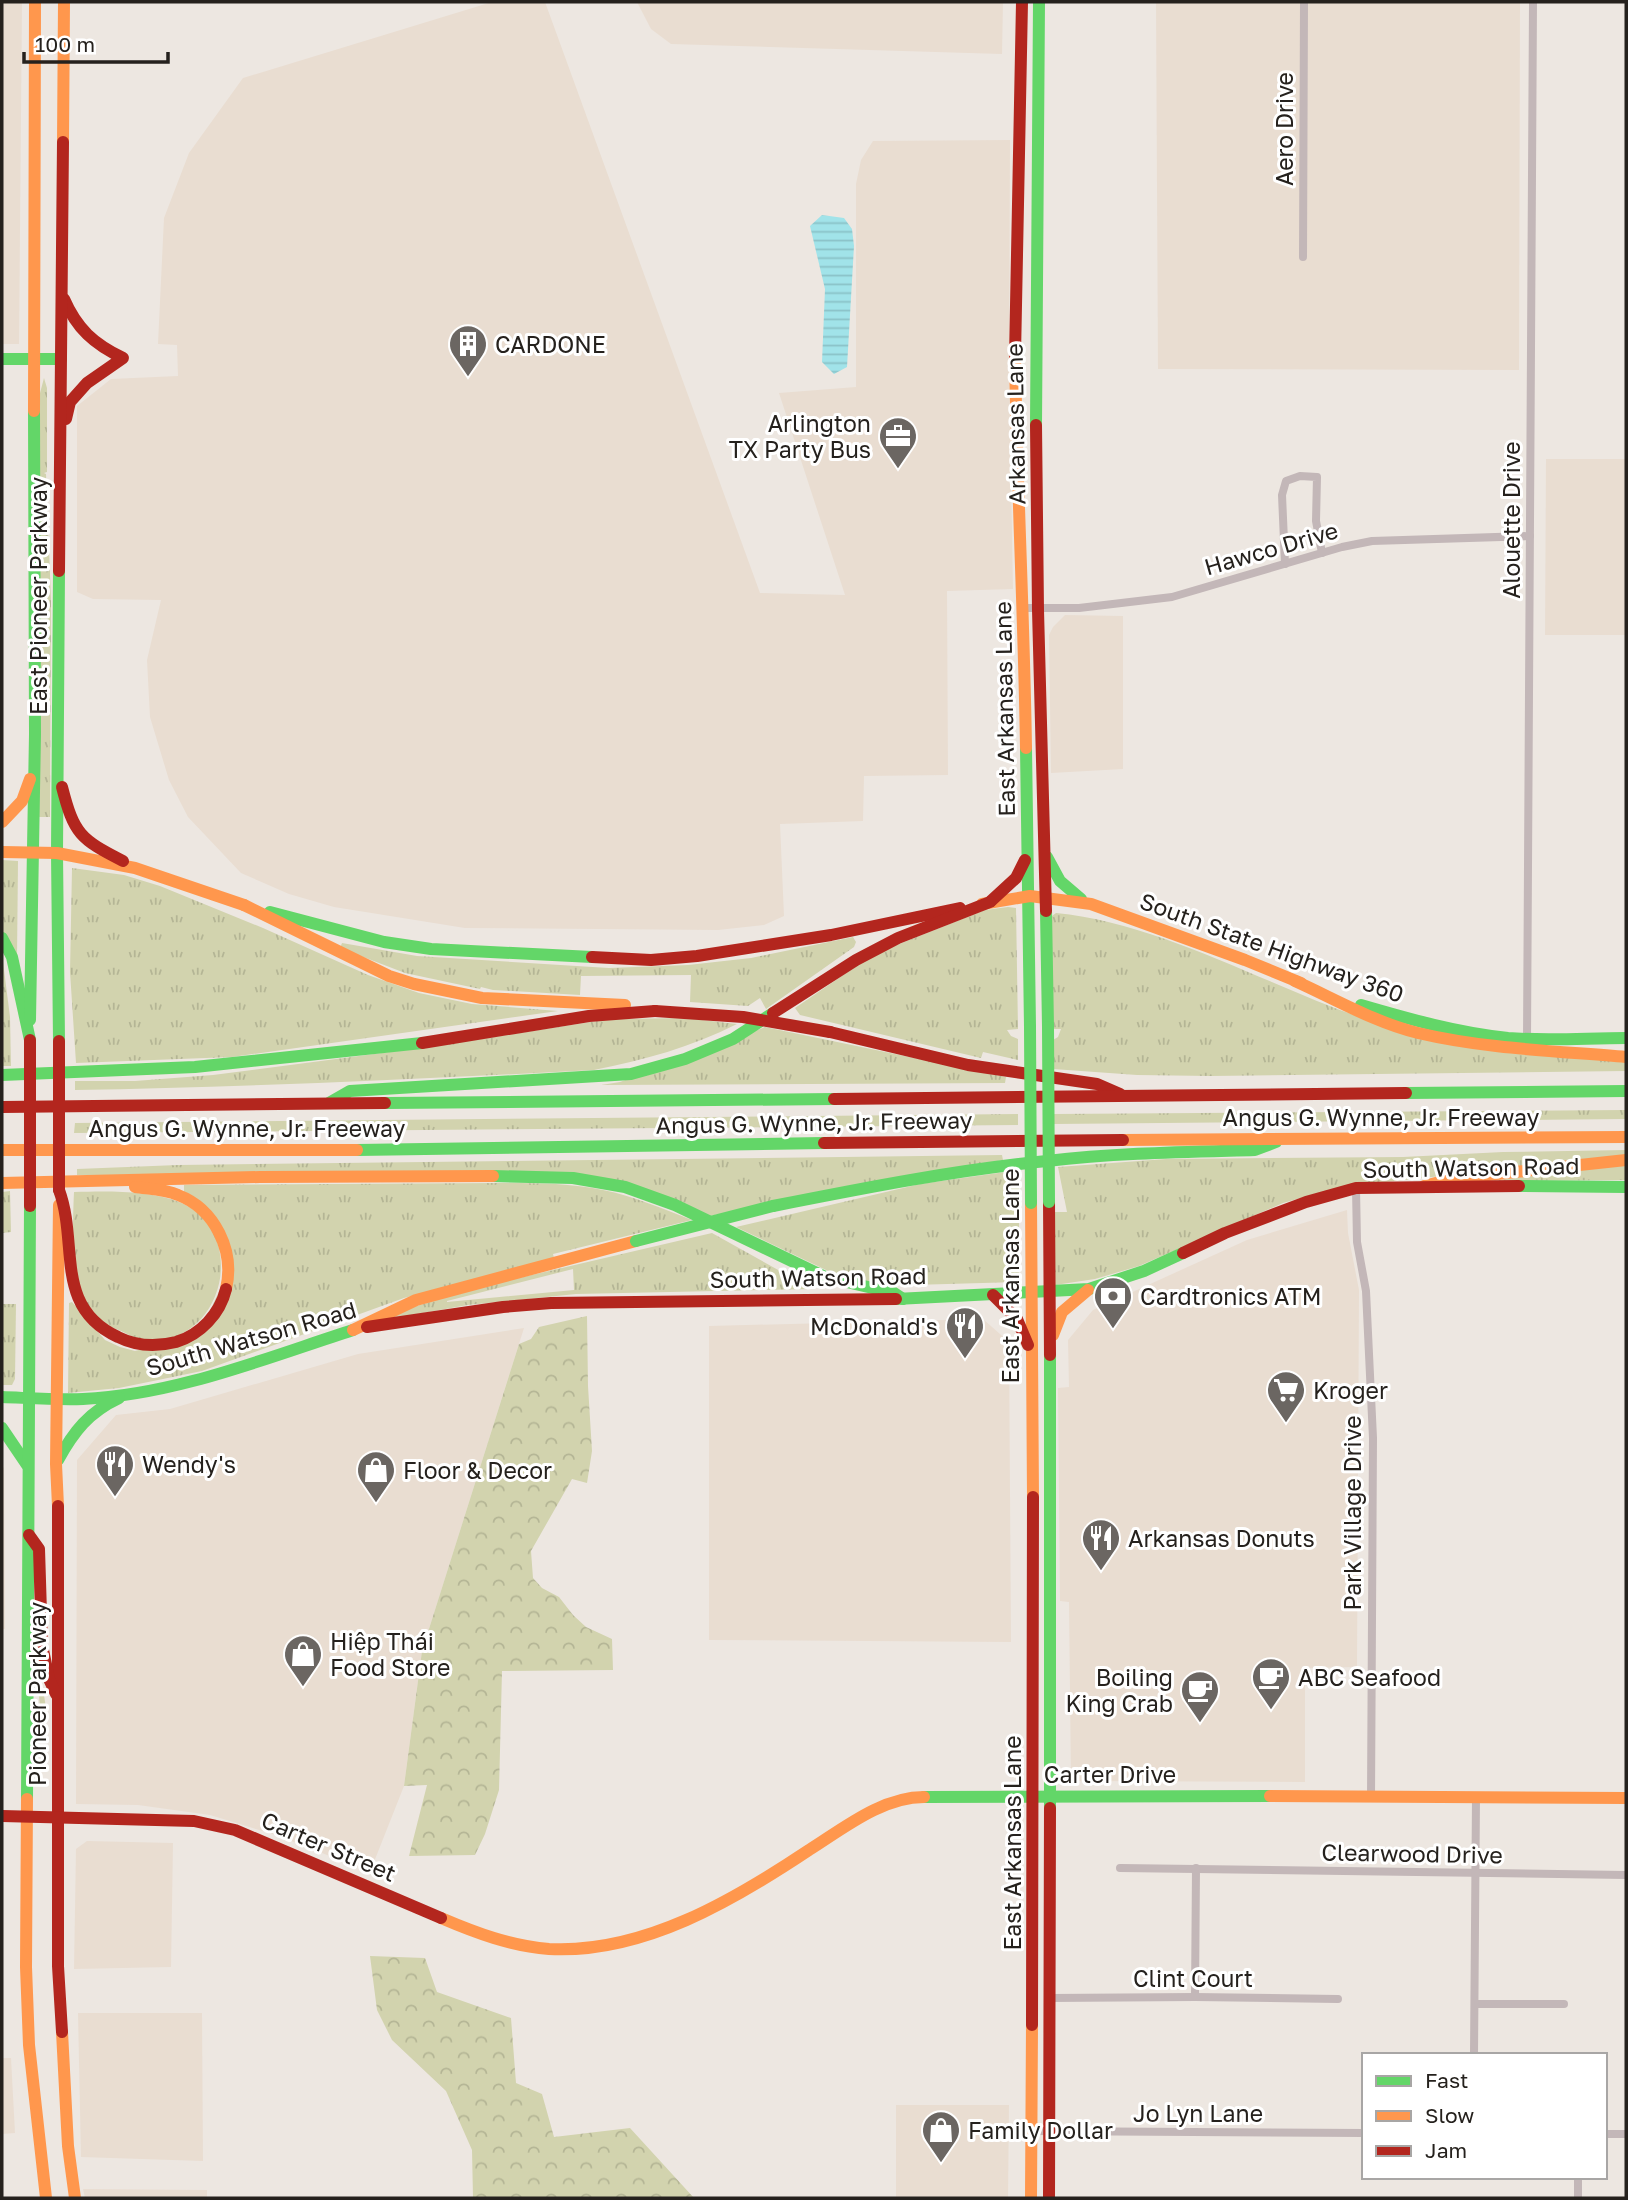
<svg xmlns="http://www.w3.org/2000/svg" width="1628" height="2200" font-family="'Golos Text',sans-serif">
<defs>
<pattern id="grass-tufts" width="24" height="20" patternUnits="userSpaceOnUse" patternTransform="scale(1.75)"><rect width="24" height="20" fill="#d2d3ae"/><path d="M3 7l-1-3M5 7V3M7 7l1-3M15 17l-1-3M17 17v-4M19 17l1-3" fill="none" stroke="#b4b595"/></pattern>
<pattern id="forest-crowns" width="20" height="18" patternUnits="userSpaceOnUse" patternTransform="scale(1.75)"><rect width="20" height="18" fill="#d2d3ae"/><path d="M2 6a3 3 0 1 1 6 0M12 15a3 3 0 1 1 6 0" fill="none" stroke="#b4b595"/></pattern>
<pattern id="water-rules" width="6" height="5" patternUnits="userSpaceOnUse" patternTransform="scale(1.75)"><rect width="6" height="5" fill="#a1e3e9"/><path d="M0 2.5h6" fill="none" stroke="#8ac2c7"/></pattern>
</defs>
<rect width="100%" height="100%" fill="#ede7e1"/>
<!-- built -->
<g fill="#e9ddd1">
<polygon points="2,2 22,2 19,344 2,344"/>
<polygon points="492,2 545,2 760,593 845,595 779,393 856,387 856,184 861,160 873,141 1010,140 1009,365 1013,589 947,591 948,775 864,776 863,821 780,824 784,916 764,925 718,930 465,928 334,907 289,894 241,873 188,817 169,780 150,717 147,660 161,600 93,599 77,592 77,406 111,379 178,376 177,345 158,344 164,218 189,153 243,78"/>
<polygon points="637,2 1003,2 1002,54 671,44 651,29"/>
<polygon points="1156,2 1520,2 1519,370 1158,369"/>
<polygon points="1546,459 1626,459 1626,635 1545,635"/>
<polygon points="1065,615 1123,616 1123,769 1051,773 1049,635 1053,627"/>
<polygon points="1347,1210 1348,1233 1359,1290 1357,1667 1305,1668 1305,1782 1071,1781 1069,1602 1060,1601 1058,1388 1069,1387 1068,1340 1093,1310 1247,1240"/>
<polygon points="983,1319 1009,1342 1011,1642 709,1640 709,1326"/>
<polygon points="524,1328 422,1651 404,1786 370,1872 279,1836 210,1815 138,1805 76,1804 77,1460 116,1415 170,1409 358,1354"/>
<polygon points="2,1466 4,1468 5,1629 2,1629"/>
<polygon points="87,1841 173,1843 171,1967 74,1969 76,1849"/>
<polygon points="78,2013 202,2013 203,2161 81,2157"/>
<polygon points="2,2058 11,2058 15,2133 2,2134"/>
<polygon points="896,2105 1009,2105 1008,2198 896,2198"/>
<polygon points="83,2189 207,2190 207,2198 85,2198"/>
</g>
<!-- grass -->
<g fill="url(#grass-tufts)" fill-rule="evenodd">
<polygon points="44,378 47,388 47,472 44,473 46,474 51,599 50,817 38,817 40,393"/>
<polygon points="2,860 18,861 17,957 2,934"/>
<polygon points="72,868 124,875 160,886 263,928 368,975 419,993 472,1004 558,1011 232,1057 76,1063 70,972"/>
<polygon points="1008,907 1016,908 1018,1029 1007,1030 1011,1036 1018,1039 1018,1060 983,1052 981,1058 800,1015 795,1008 874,954 985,910"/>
<path d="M1056,913C1161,923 1267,986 1368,1020C1394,1029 1425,1030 1452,1034C1510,1043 1568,1052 1626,1061V1071L1211,1076L1137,1075L1053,1069V1040L1058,1037L1061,1029H1051L1052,916Z"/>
<polygon points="853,937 856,942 854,947 766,1009 760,998 748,1006 690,1002 691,975 581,976 580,995 493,990 481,987 480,989 405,973 340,948 342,943 417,956 609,968 688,965 751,958"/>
<polygon points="2,954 10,1017 11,1066 2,1066"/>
<path d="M685,1018L737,1024C691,1047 645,1060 594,1070C421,1079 249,1087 75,1090V1081H135L213,1075L435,1046L610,1019Z"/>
<polygon points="765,1027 1006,1077 1005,1083 601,1085 620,1082"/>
<polygon points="1626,1110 1626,1119 1054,1124 1053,1114"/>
<polygon points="1018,1114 1018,1125 74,1133 75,1123"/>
<polygon points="1626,1150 1626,1156 1340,1187 1283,1203 1139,1266 1095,1279 1055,1285 1053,1212 1067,1212 1058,1167 1166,1159 1403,1157 1503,1152"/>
<polygon points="1002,1155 1003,1160 709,1216 601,1177 77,1175 77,1169 178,1165"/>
<polygon points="1626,1164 1626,1180 1491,1181"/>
<polygon points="1019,1170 1019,1282 877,1286 847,1280 736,1227 920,1184"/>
<path d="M499,1183C534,1183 569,1183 603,1190C634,1196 663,1209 692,1220L553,1254L554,1258L404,1298L202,1371L119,1388L68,1393L69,1303L72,1302L105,1340L120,1347L135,1351L199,1335L232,1263L184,1193V1185Z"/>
<polygon points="10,1191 11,1232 2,1233 2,1192"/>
<path d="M74,1192C106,1191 149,1190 179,1202C250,1230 226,1346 145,1341C137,1340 128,1334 121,1331C114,1328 103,1325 97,1320C90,1314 82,1296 79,1287C71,1268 73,1215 74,1192Z"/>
<path d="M712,1233L780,1271L812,1284L813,1289L576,1294L468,1305L389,1319L390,1314L476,1288ZM573,1269L574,1290L447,1302V1301Z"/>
<polygon points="2,1304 16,1304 15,1379 12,1385 2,1385"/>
<polygon points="35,1657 38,1657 46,1708 46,1737 43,1737"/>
</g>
<!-- forest -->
<g fill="url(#forest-crowns)">
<polygon points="587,1316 588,1386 592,1451 587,1483 572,1479 531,1551 533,1578 542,1588 559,1597 573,1615 586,1627 612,1639 613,1670 502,1671 499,1790 485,1834 475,1855 409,1856 427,1785 404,1786 422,1651 519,1344 531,1339 539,1327"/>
<polygon points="370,1956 425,1958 437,1992 511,2018 516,2083 542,2094 554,2137 630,2128 694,2198 473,2198 472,2150 446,2091 392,2040 377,2010"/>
</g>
<!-- water -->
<polygon fill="url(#water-rules)" points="822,215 844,218 852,229 854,246 847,367 834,374 822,362 825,289 810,226"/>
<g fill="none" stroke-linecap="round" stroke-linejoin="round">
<!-- street -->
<g stroke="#c3b7b8" stroke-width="8">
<polyline points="1303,257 1304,2"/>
<polyline points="1285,564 1282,495 1286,481 1300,476 1317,477 1316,521 1322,553"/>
<polyline points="1024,608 1079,608 1172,597 1342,547 1372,541 1530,536"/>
<polyline points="1527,1039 1533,2"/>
<polyline points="1356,1188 1357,1242 1366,1291 1373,1438 1371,1798"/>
<polyline points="1120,1868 1626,1875"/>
<polyline points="1195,1997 1196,1868"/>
<polyline points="1049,1998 1195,1997 1338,1999"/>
<polyline points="1475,2004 1564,2004"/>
<polyline points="1474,2055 1476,1797"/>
<polyline points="1032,2131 1364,2133"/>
<polyline points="1605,2134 1626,2134"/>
<polyline points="1578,2198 1578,2177"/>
</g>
<!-- fast -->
<g stroke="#63d668" stroke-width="12">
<polyline points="2,359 61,359"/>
<polyline points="1036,425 1039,2"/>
<polyline points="1026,748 1030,1027"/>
<polyline points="1047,857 1060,881 1081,899"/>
<polyline points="1046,911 1048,1027"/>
<polyline points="270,912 384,942 431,949 592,957"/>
<polyline points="2,938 12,957 30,1040"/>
<path d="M1361,1005C1409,1019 1458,1033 1508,1038C1547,1041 1587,1038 1626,1038"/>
<polyline points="30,1020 35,734 34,411"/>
<polyline points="59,1041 57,853 59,571"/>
<polyline points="2,1075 195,1067 422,1043"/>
<polyline points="1406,1093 1626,1091"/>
<polyline points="329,1103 350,1091 631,1074 685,1059 733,1039 773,1013"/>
<polyline points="385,1103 834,1099"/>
<polyline points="357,1150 824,1143"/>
<polyline points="493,1176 573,1178 625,1187 675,1205 825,1277 894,1293 903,1299"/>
<polyline points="1519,1186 1626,1187"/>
<path d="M773,1206C864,1188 955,1170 1047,1161C1116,1153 1186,1152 1255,1150L1276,1142"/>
<polyline points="896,1299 1089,1289 1144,1271 1183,1253"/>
<polyline points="1050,1355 1050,1808"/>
<path d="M2,1397C29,1398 56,1400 83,1399C175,1395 266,1358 353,1330"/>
<polyline points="2,1428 27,1465"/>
<path d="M58,1460C74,1431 89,1412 119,1398"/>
<polyline points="924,1797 1270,1796"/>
<polyline points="27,1799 30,1206"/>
</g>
<!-- slow -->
<g stroke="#ff974d" stroke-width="12">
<polyline points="63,142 64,2"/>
<path d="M1015,356C1017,487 1024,617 1026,748"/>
<polyline points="34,411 35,2"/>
<polyline points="2,822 22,801 30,779"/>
<polyline points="2,852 57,853 135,868 244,905"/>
<polyline points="982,904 1030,896 1091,904 1245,960 1301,983"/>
<polyline points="244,905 389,976 414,984 482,998 625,1005"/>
<path d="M1295,981C1335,999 1376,1023 1418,1033C1486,1049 1557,1051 1626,1057"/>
<polyline points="1123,1140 1626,1137"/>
<polyline points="2,1150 357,1150"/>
<polyline points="2,1183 260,1177 493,1176"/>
<polyline points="1424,1186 1451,1179 1626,1160"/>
<path d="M135,1187C149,1189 165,1189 178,1195C215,1209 235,1251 226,1289"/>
<polyline points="1031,1203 1033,1497"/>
<polyline points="353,1330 416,1300 636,1241"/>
<polyline points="1053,1335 1062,1312 1088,1290"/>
<polyline points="58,1506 56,1464 59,1205"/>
<polyline points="1270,1796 1626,1798"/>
<polyline points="27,1799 26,1967 29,2045 46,2198"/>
<path d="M441,1918C476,1933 511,1946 549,1949C643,1954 734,1900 809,1850C844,1828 882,1797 924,1797"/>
<polyline points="62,2032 68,2146 75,2198"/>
<polyline points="1031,2198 1032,2025"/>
</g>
<!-- jam -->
<g stroke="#b3261e" stroke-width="12">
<path d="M64,299C77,329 94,344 123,358L87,383L70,402L66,419"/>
<polyline points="1015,356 1022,2"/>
<polyline points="1036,425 1038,610 1046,911"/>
<polyline points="59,571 63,142"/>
<path d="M62,787C74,834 80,839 123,861"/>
<polyline points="991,901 1016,878 1025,860"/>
<polyline points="592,957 651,960 697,956 831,935 960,908"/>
<polyline points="773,1013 856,960 898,938 990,902"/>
<polyline points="830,1032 968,1065 1097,1084 1120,1094"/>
<polyline points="422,1043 589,1016 655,1011"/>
<polyline points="834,1099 1406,1093"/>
<polyline points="2,1107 385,1103"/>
<polyline points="824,1143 1123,1140"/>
<path d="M59,1190C79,1244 53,1307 118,1337C136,1346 156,1347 176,1342C200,1335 220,1314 226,1289"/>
<polyline points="1049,1202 1050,1355"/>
<polyline points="1183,1253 1225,1233 1306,1202 1356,1188 1519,1186"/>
<polyline points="993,1295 1017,1319 1028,1345"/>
<polyline points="367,1327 503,1307 551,1303 896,1299"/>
<polyline points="58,1506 58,1966 62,2032"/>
<polyline points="29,1535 39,1549 42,1645 49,1679 56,1694"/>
<polyline points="2,1816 194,1821 235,1830 441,1918"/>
<polyline points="1032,2025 1033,1497"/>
<polyline points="1049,2198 1050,1808"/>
</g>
<!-- fast-bridge -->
<g stroke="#63d668" stroke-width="12">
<polyline points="1030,1027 1031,1203"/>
<polyline points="1048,1027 1049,1202"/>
<polyline points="636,1241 773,1206"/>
</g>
<!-- jam-bridge -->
<g stroke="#b3261e" stroke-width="12">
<polyline points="655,1011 743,1017 830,1032"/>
<polyline points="30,1040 30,1206"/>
<polyline points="59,1041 59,1190"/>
</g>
</g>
<!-- icons -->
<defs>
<symbol id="building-pin" viewBox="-11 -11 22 30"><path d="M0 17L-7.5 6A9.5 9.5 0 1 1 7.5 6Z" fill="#6b6662" stroke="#fff"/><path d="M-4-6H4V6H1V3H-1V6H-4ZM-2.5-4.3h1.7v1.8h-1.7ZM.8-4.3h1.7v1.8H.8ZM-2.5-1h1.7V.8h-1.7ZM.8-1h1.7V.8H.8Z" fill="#fff"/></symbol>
<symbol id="office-pin" viewBox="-11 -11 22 30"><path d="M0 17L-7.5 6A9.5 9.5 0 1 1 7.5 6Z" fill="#6b6662" stroke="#fff"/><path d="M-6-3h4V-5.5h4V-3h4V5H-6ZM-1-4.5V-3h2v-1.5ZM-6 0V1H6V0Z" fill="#fff"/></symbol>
<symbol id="bank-pin" viewBox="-11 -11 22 30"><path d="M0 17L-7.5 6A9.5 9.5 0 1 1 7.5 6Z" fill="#6b6662" stroke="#fff"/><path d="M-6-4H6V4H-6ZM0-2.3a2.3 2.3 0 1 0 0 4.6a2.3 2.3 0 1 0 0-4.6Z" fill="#fff"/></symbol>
<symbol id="restaurant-pin" viewBox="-11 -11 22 30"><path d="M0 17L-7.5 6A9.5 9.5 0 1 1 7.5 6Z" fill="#6b6662" stroke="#fff"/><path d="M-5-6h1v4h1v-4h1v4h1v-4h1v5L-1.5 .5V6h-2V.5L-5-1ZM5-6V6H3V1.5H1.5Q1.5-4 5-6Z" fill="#fff"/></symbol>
<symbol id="supermarket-pin" viewBox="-11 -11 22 30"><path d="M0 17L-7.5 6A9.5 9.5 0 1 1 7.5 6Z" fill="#6b6662" stroke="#fff"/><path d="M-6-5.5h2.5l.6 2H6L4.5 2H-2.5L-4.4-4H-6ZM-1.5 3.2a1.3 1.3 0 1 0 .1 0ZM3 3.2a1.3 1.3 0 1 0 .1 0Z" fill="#fff"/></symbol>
<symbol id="shop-pin" viewBox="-11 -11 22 30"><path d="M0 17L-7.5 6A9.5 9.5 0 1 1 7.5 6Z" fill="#6b6662" stroke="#fff"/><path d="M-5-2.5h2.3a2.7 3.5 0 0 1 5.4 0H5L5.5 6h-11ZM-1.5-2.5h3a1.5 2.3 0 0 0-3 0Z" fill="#fff"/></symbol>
<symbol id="cafe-pin" viewBox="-11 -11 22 30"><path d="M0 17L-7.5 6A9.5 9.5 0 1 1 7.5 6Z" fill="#6b6662" stroke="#fff"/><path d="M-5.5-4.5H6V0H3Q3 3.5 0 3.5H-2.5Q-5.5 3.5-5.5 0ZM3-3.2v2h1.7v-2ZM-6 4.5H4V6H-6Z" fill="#fff"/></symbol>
</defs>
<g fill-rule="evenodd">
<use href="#building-pin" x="446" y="322" width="44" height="60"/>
<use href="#office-pin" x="876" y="414" width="44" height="60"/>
<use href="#bank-pin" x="1091" y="1274" width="44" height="60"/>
<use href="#restaurant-pin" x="943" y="1304" width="44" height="60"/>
<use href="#supermarket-pin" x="1264" y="1368" width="44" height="60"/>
<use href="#restaurant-pin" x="93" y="1442" width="44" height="60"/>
<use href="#shop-pin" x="354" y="1448" width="44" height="60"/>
<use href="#restaurant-pin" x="1079" y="1516" width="44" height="60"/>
<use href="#shop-pin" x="281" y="1632" width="44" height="60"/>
<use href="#cafe-pin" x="1249" y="1655" width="44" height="60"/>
<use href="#cafe-pin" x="1178" y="1668" width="44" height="60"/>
<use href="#shop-pin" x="919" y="2108" width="44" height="60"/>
</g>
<g text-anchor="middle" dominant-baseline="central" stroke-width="6" stroke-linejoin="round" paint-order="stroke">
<!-- street labels -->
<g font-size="23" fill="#25211d" stroke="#fff">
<text transform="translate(1284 129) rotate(-90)">Aero Drive</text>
<text transform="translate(1015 424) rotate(-91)">Arkansas Lane</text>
<text transform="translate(1511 520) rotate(-90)">Alouette Drive</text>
<text transform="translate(1271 548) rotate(-16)">Hawco Drive</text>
<text transform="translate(38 596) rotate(-90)">East Pioneer Parkway</text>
<text transform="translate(1004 709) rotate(-91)">East Arkansas Lane</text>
<text transform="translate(1272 947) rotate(20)">South State Highway 360</text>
<text x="1381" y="1117">Angus G. Wynne, Jr. Freeway</text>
<text transform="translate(814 1122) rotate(-1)">Angus G. Wynne, Jr. Freeway</text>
<text x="247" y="1128">Angus G. Wynne, Jr. Freeway</text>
<text transform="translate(1471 1167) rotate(-1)">South Watson Road</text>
<text transform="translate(1010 1276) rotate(-90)">East Arkansas Lane</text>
<text transform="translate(818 1277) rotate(-1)">South Watson Road</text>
<text transform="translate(251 1338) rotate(-16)">South Watson Road</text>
<text transform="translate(1352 1513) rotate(-90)">Park Village Drive</text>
<text transform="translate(37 1694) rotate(-90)">Pioneer Parkway</text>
<text x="1110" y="1774">Carter Drive</text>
<text transform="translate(1012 1843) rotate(-90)">East Arkansas Lane</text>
<text transform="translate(329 1846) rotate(23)">Carter Street</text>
<text transform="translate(1412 1853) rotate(1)">Clearwood Drive</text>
<text x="1193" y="1978">Clint Court</text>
<text x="1198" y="2113">Jo Lyn Lane</text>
</g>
<!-- poi labels -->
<g font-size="23" fill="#25211d" stroke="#fff" text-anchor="start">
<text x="495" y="344">CARDONE</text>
<text x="871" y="423" text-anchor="end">Arlington<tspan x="871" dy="26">TX Party Bus</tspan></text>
<text x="1140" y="1296">Cardtronics ATM</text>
<text x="938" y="1326" text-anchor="end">McDonald's</text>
<text x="1313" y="1390">Kroger</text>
<text x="142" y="1464">Wendy's</text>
<text x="403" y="1470">Floor &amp; Decor</text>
<text x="1128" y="1538">Arkansas Donuts</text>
<text x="330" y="1641">Hiệp Thái<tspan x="330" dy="26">Food Store</tspan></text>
<text x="1173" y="1677" text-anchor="end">Boiling<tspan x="1173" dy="26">King Crab</tspan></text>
<text x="1298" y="1677">ABC Seafood</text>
<text x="968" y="2130">Family Dollar</text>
</g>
</g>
<!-- border -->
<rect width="1628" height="2200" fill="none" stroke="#25211d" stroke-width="7"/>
<!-- legend -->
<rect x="1362" y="2053" width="245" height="126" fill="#ffffff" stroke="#a8a6a5" stroke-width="2"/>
<rect x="1376" y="2076" width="35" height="10" fill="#63d668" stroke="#a8a6a5" stroke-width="2"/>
<text x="1425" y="2088" font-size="21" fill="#25211d">Fast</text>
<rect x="1376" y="2111" width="35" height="10" fill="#ff974d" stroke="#a8a6a5" stroke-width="2"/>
<text x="1425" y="2123" font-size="21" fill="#25211d">Slow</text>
<rect x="1376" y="2146" width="35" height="10" fill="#b3261e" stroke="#a8a6a5" stroke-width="2"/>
<text x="1425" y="2158" font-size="21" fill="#25211d">Jam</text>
<!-- scale -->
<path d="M24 52v10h144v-10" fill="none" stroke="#25211d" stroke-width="3.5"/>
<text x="35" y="52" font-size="21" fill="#25211d" stroke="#ffffff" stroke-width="5" paint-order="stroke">100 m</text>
</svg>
